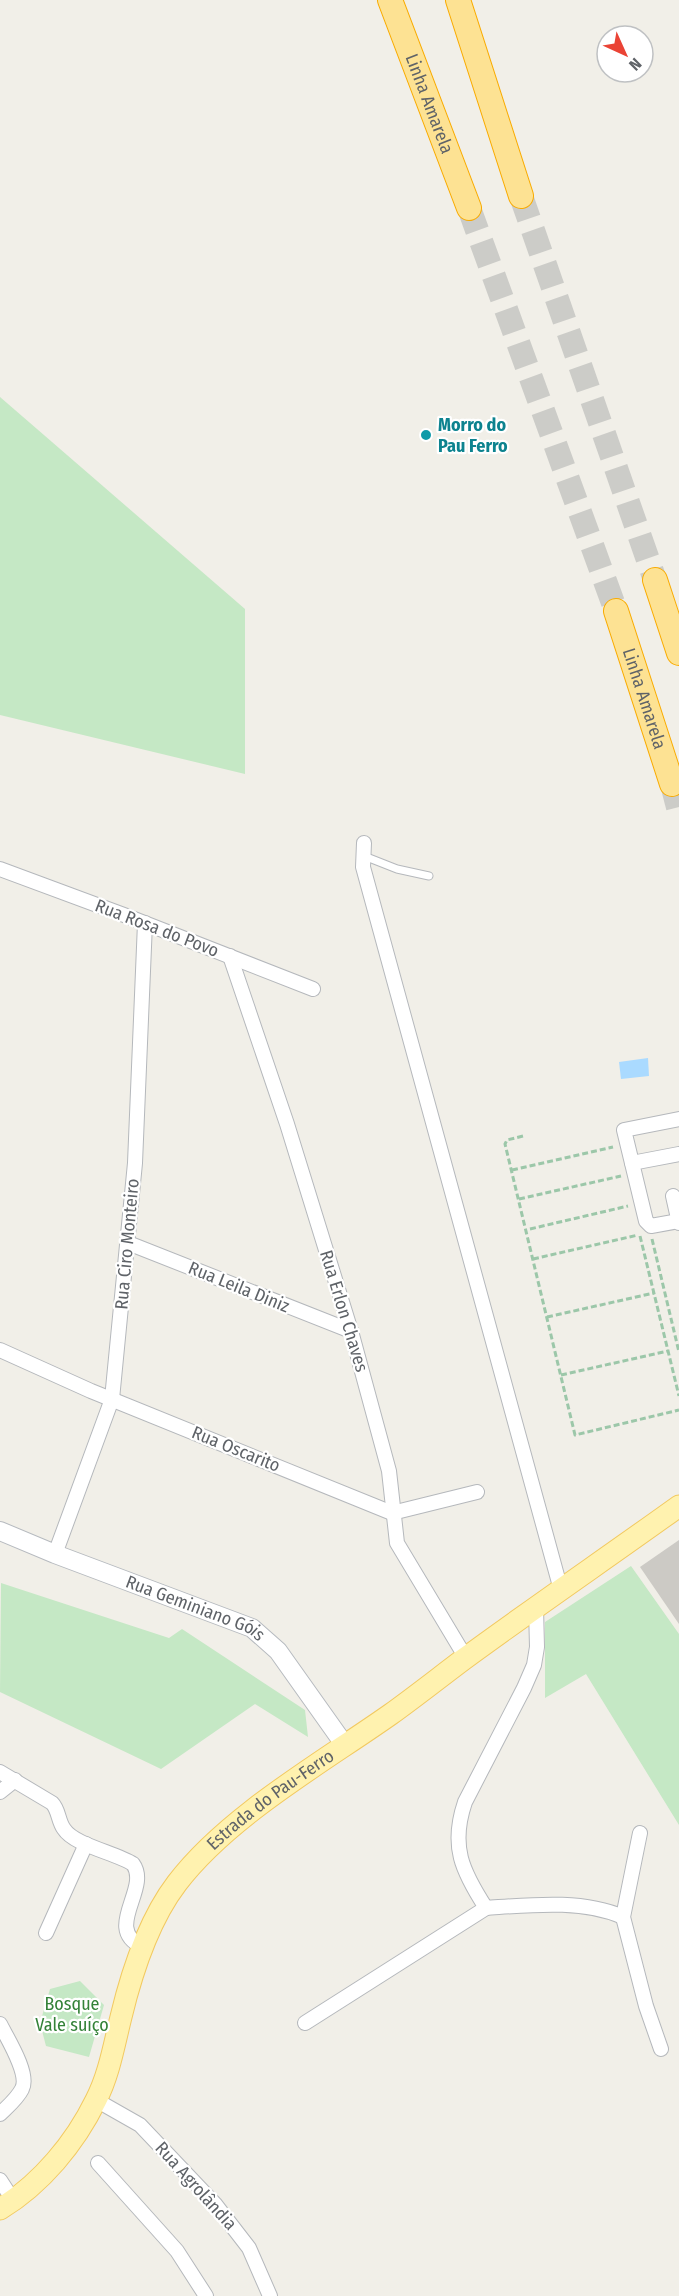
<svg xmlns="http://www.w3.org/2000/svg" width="679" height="2296" font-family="'Fira Sans Condensed',sans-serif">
<rect width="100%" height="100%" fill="#f1efe8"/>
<!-- green -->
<g fill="#c5e8c5">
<polygon points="0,397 245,609 245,774 0,715"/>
<polygon points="631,1566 679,1634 679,1825 586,1674 545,1698 545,1622"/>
<polygon points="1,1583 169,1638 182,1629 305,1710 308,1737 255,1704 161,1769 0,1692"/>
<polygon points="80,1981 104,2005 89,2057 46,2046 40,2023 50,1989"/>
</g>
<!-- water -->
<polygon fill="#aadaff" points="648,1058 649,1076 621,1079 619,1062"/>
<!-- building -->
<polygon fill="#cccac5" points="679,1540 679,1624 640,1567"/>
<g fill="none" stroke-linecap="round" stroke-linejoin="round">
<!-- highway-tunnel -->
<g stroke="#ccccc8" stroke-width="24" stroke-dasharray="24 12" stroke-linecap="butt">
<polyline points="521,196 655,580"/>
<polyline points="469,208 616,611"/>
<polyline points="672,784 679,811"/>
</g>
<defs>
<polyline id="lane" points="364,856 397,869 429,876"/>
<g id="street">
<polyline points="364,843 363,867 561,1590"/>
<polyline points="0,869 124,915 313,989"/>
<polyline points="230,956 287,1124 351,1331 389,1471 397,1543 466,1658"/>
<polyline points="632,1163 679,1154"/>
<polyline points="673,1196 679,1223"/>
<polyline points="679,1221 651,1226 646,1221 624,1130 679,1119"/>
<polyline points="128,1243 351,1331"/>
<polyline points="0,1350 91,1391 392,1513 477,1492"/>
<polyline points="55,1554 112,1399 135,1163 145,923"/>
<path d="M536,1608L537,1647L534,1665L524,1688L465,1802C450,1846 462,1871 486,1908C530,1905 582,1899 623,1917"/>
<path d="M0,1772L52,1803C59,1810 58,1821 64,1829C74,1845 116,1853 133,1864C151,1889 102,1929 143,1947"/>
<polyline points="0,1792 15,1780"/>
<polyline points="640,1833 623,1917 646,2006 661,2049"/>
<polyline points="46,1933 86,1844"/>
<polyline points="305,2023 486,1908"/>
<path d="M0,2024C7,2038 30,2074 22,2089C17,2099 7,2107 0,2114"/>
<polyline points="96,2100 140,2125 215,2204 249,2248 270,2296"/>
<polyline points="98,2163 177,2251 206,2296"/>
<polyline points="0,2180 13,2200"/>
</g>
<g id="secondary">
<path id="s1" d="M0,1531L55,1554L252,1628L278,1651L344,1744"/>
</g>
<g id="primary">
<path id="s2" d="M0,2209C41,2184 75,2143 96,2100C109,2075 114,2045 121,2017C132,1971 148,1921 177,1883C228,1816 323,1762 391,1714C416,1696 440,1677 464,1659C535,1607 608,1557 679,1506"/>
</g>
<g id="highway">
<path id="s3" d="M390,0L469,208"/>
<polyline points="458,0 521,196"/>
<polyline points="655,580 679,653"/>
<path id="s4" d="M616,611L672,784"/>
</g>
</defs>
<!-- lane casing -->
<use href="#lane" stroke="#b5b8bc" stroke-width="9"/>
<!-- street casing -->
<use href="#street" stroke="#b5b8bc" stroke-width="16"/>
<!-- secondary casing -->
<use href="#secondary" stroke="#b6babf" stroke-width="20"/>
<!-- primary casing -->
<use href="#primary" stroke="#f2c960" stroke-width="23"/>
<!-- highway casing -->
<use href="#highway" stroke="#f9ab00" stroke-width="26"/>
<!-- path -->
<g stroke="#9cc7a9" stroke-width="3" stroke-dasharray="6 3" stroke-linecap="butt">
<polyline points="523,1136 507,1140 505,1144 575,1435 679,1410"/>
<polyline points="512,1170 613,1147"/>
<polyline points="519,1199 621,1176"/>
<polyline points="530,1229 628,1206"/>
<polyline points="640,1236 679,1396"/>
<polyline points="652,1239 679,1352"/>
<polyline points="533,1259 638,1235"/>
<polyline points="547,1317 654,1293"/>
<polyline points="561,1375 668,1351"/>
</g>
<!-- lane -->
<use href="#lane" stroke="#fff" stroke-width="7"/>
<!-- street -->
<use href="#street" stroke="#fff" stroke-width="14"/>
<!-- secondary -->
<use href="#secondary" stroke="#fff" stroke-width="18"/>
<!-- primary -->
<use href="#primary" stroke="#fff2af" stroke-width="21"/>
<!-- highway -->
<use href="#highway" stroke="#fde293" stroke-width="24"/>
</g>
<!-- markers -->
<circle fill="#0f9aa8" stroke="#fff" stroke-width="2" cx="426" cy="435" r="6"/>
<g text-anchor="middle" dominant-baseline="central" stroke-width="4.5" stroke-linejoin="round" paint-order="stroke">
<!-- street labels -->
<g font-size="18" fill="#5f6368" stroke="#fff">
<text stroke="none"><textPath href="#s3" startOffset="111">Linha Amarela</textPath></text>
<text stroke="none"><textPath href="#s4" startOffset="92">Linha Amarela</textPath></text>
<text transform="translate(157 928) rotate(21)">Rua Rosa do Povo</text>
<text transform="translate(127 1244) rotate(-85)">Rua Ciro Monteiro</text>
<text transform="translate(239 1287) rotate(22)">Rua Leila Diniz</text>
<text transform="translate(344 1311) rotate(73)">Rua Erlon Chaves</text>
<text transform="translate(236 1449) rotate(22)">Rua Oscarito</text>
<text stroke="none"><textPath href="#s1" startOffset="210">Rua Geminiano Góis</textPath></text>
<text stroke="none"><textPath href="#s2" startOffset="506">Estrada do Pau-Ferro</textPath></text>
<text transform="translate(196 2186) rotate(48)">Rua Agrolândia</text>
</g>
<!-- culture labels -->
<g font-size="18" font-weight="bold" fill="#0d838f" stroke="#fff" text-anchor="start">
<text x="438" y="425">Morro do<tspan x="438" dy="21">Pau Ferro</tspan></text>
</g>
<!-- park labels -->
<g font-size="18" fill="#348238" stroke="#fff">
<text x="72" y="2004">Bosque<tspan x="72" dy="21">Vale suíço</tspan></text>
</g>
</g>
<!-- north arrow -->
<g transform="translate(625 54) rotate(135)"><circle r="28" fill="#ffffff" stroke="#bfc1c3" stroke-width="1.5"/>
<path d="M0-4.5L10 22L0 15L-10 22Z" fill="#ea4335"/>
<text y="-9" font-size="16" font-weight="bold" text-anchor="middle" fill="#5f6368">N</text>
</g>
</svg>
